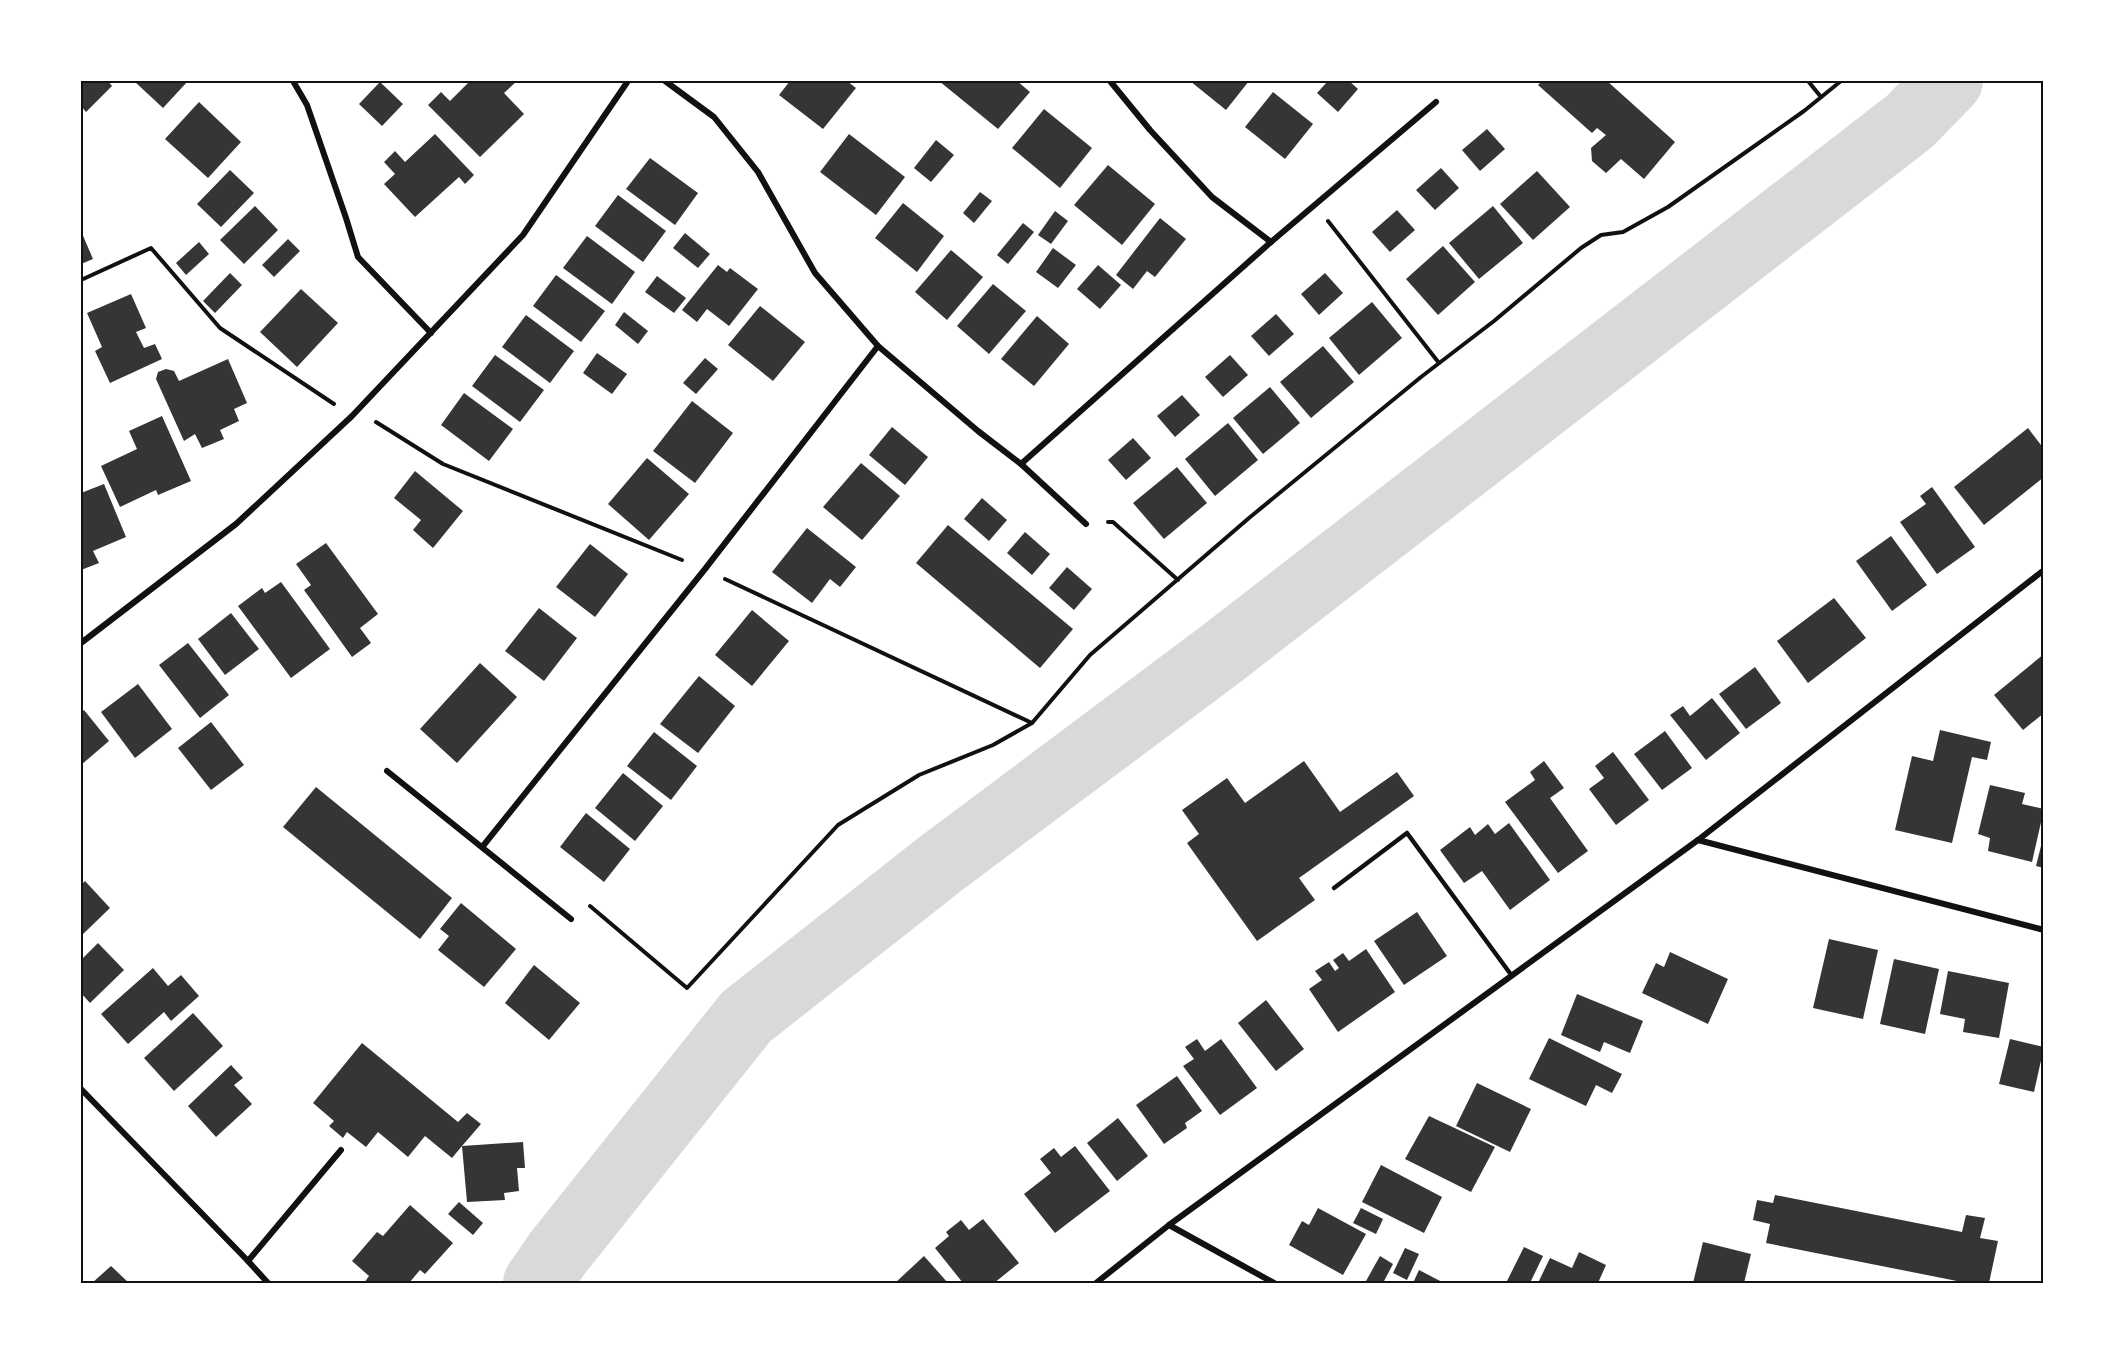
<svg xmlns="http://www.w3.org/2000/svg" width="2125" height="1364" font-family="Manrope,sans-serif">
<rect width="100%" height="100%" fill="#fff"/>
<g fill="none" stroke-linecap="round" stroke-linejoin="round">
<!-- river -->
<polyline stroke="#d9d9d9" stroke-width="68" points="537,1283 557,1254 746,1017 939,865 1221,654 1910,121 1949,81"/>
</g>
<!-- building -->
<g fill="#353535">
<polygon points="81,81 108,81 112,86 86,112 81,106"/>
<polygon points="134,81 188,81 163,108"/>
<polygon points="470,81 517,81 504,93 524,114 480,157 428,105 441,92 450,101"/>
<polygon points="790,81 847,81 856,88 823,129 779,95"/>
<polygon points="939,81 1017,81 1030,92 998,129"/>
<polygon points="1190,81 1249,81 1226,110"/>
<polygon points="1328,81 1349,81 1358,89 1338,112 1317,93"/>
<polygon points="1542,81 1607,81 1675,142 1644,179 1621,159 1606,173 1592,161 1591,148 1606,135 1597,128 1592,133 1538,85"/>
<polygon points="380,82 403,104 382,126 359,104"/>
<polygon points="1273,92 1313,124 1285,159 1245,127"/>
<polygon points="199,102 241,142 208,178 165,139"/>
<polygon points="1044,109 1092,148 1060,188 1012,148"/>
<polygon points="1487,129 1505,149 1480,171 1462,150"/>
<polygon points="435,134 474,175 465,184 459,177 415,217 384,184 395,174 384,162 395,151 405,162"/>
<polygon points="849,134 905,177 876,215 820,172"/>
<polygon points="936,140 954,155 931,182 914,168"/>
<polygon points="650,158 698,193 675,225 626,189"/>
<polygon points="1108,165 1155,204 1122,245 1074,205"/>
<polygon points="1441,168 1459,188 1435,210 1416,190"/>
<polygon points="230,170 254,193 221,227 197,204"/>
<polygon points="1537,171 1570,207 1533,240 1500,204"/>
<polygon points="980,192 992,201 974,223 963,213"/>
<polygon points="618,195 666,231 643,262 595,226"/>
<polygon points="903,203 944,236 917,272 875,238"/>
<polygon points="255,206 278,230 244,264 220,240"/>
<polygon points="1493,206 1523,243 1479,279 1449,243"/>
<polygon points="1397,210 1415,230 1390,252 1372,232"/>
<polygon points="1055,211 1068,221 1051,244 1038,235"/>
<polygon points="1160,218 1186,239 1155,277 1147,271 1133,289 1116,275"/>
<polygon points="1023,223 1034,232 1008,264 997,255"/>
<polygon points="81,231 93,259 81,264"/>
<polygon points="685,233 710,254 698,268 673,248"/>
<polygon points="587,236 635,272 612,304 563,268"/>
<polygon points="288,239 300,251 274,277 262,265"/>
<polygon points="199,242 209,254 186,275 176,263"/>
<polygon points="1443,246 1475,282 1438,315 1406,279"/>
<polygon points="1053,248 1076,265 1058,288 1036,272"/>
<polygon points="951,250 983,277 947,320 915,292"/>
<polygon points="718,265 727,272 730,268 758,289 729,326 707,309 697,322 682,310"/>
<polygon points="1098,265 1121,285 1100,309 1077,289"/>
<polygon points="230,273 242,285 215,313 203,301"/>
<polygon points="1325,273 1343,293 1319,315 1301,294"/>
<polygon points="556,275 605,311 581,342 533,306"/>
<polygon points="657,276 686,298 674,313 645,292"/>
<polygon points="993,284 1026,311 989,354 957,326"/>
<polygon points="301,289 338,323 297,367 260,332"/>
<polygon points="131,294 146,328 136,332 144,348 155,344 162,359 110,383 95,351 102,347 87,313"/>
<polygon points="1372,302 1402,338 1359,375 1329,338"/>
<polygon points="760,306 805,342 773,381 728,345"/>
<polygon points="624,312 648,331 638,344 615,325"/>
<polygon points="1276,314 1294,334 1269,356 1251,336"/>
<polygon points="526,315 574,351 550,383 502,347"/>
<polygon points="1037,316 1069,344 1034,386 1001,359"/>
<polygon points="1323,346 1354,382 1311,418 1280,382"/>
<polygon points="597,353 627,374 612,394 583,373"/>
<polygon points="495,355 544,390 520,422 472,386"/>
<polygon points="1230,355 1248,375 1223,397 1205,377"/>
<polygon points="705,358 718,369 696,394 683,383"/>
<polygon points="228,359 247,403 234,409 239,421 220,430 224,439 202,448 195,434 184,441 156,379 158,372 166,369 174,371 179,381"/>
<polygon points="1270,387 1300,423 1263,454 1233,418"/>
<polygon points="464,393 513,429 489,461 441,425"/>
<polygon points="1182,395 1200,415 1175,437 1157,416"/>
<polygon points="692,401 733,433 695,483 653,451"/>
<polygon points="162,416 191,481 158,495 156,490 120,507 101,466 137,449 129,431"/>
<polygon points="1228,423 1258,460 1215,496 1185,459"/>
<polygon points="892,427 928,457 905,485 869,455"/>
<polygon points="2028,428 2044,449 2044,477 1984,525 1954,487"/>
<polygon points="1133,438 1151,458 1126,480 1108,460"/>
<polygon points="647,458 689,494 649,540 608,504"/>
<polygon points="861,463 900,496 862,540 823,507"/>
<polygon points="1177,467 1207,503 1164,539 1133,503"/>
<polygon points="415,471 463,511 433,548 413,530 421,520 394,498"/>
<polygon points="104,484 126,537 93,551 99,563 81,570 81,493"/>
<polygon points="1932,487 1975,547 1937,574 1900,522 1926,504 1920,496"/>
<polygon points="982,498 1007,520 989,541 964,519"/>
<polygon points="948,525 1073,629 1040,668 916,563"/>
<polygon points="807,528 856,567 840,587 830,579 812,603 772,572"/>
<polygon points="1025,532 1050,554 1032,575 1007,553"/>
<polygon points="1891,536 1927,585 1892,611 1856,561"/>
<polygon points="326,543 378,614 360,628 371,643 352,657 304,590 311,585 296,564"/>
<polygon points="590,544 628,574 595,617 556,587"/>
<polygon points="1067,567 1092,589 1074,610 1049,588"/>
<polygon points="281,582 330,649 291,678 238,606 262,588 265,593"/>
<polygon points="1834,598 1866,638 1808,683 1777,641"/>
<polygon points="539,608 577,638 544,681 505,651"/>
<polygon points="752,610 789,641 752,686 715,655"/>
<polygon points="231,613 259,649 225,675 198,639"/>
<polygon points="188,643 229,695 200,718 159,665"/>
<polygon points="2044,654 2044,713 2023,730 1994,695"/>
<polygon points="480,663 517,697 457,763 420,729"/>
<polygon points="1755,667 1781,703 1746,729 1719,694"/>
<polygon points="699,676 735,706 698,753 660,724"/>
<polygon points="138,684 172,729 135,758 101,712"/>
<polygon points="1712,698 1740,733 1706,760 1670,715 1683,706 1690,716"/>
<polygon points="84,710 109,741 81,765 81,713"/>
<polygon points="211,722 244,765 211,790 178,748"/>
<polygon points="1940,730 1991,742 1987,760 1972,757 1952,843 1895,830 1912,756 1933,761"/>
<polygon points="1665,731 1692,768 1662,790 1634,754"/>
<polygon points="654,732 697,766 671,800 627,766"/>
<polygon points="1613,752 1649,800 1616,825 1589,789 1604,778 1595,766"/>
<polygon points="1304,761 1340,812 1397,772 1414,796 1299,878 1315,900 1257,941 1187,843 1199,834 1182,810 1227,778 1245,803"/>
<polygon points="1544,761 1564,788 1550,798 1588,851 1558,873 1505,802 1535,780 1530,772"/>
<polygon points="623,773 663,806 635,841 595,808"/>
<polygon points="1990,785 2025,793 2022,804 2044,809 2032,862 1988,851 1990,838 1978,834"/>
<polygon points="316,787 452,898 420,939 283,827"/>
<polygon points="586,813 630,849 604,882 560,847"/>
<polygon points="1509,823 1550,880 1510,910 1482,871 1464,883 1440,850 1470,827 1475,835 1488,824 1495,834"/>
<polygon points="2043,838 2044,838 2044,868 2036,866"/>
<polygon points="85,881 110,908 81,936 81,885"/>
<polygon points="461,903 516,949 484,987 438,950 449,936 440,929"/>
<polygon points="1417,912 1447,956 1404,985 1374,941"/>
<polygon points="1829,939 1878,950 1863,1019 1813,1008"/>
<polygon points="98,943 124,970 90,1003 81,993 81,960"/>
<polygon points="1366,949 1395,992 1338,1032 1309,989 1322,980 1315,971 1329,962 1335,971 1339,968 1333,960 1343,953 1349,961"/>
<polygon points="1670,952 1728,979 1708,1024 1642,993 1656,963 1664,967"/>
<polygon points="1894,959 1939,969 1925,1034 1880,1024"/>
<polygon points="534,965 580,1003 549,1040 505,1003"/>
<polygon points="153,968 168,986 181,975 199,996 171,1021 164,1012 128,1044 101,1014"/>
<polygon points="1948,971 2009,983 1999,1038 1963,1032 1965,1019 1940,1014"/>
<polygon points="1577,994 1643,1021 1630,1053 1604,1042 1600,1052 1561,1035"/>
<polygon points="1266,1000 1304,1049 1276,1071 1238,1023"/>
<polygon points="193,1013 223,1046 174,1091 144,1058"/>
<polygon points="1549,1038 1622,1074 1612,1093 1596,1085 1586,1106 1529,1079"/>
<polygon points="1197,1039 1205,1051 1221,1039 1257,1088 1220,1115 1183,1066 1194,1059 1185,1047"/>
<polygon points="2010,1039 2044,1047 2034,1092 1999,1084"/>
<polygon points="362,1043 458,1122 467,1113 481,1124 462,1146 523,1142 525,1168 517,1168 519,1191 504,1193 505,1200 467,1202 462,1146 452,1158 425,1136 408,1157 378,1132 366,1147 347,1132 343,1138 329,1126 334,1121 313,1103"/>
<polygon points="231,1065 243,1078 234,1085 252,1104 216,1137 188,1106"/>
<polygon points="1177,1076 1202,1111 1185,1123 1187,1128 1164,1144 1136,1105"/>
<polygon points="1477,1083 1531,1109 1510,1152 1456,1126"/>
<polygon points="1429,1116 1495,1147 1471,1192 1405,1159"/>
<polygon points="1118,1118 1148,1156 1117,1181 1087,1143"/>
<polygon points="1075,1146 1110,1191 1055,1233 1024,1194 1051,1173 1040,1159 1054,1148 1061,1157"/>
<polygon points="1381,1165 1442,1197 1424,1233 1362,1202"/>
<polygon points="1775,1195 1962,1232 1966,1215 1985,1218 1980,1238 1998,1241 1989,1283 1967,1283 1766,1243 1770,1224 1753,1220 1757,1200 1773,1203"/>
<polygon points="459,1202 483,1223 473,1235 448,1214"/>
<polygon points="410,1205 453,1243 425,1274 420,1270 409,1283 364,1283 369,1276 352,1261 377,1232 383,1236"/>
<polygon points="1318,1208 1366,1234 1343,1275 1289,1245 1302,1221 1309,1225"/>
<polygon points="1361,1208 1383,1219 1376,1234 1353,1223"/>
<polygon points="983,1219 1019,1263 994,1283 963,1283 935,1248 949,1236 946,1232 961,1220 969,1230"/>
<polygon points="1703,1242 1751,1254 1744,1283 1693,1283"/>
<polygon points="1524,1247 1543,1256 1530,1283 1506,1283"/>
<polygon points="1405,1248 1419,1254 1407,1280 1393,1273"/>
<polygon points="1579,1252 1606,1265 1598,1283 1538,1283 1550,1258 1572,1268"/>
<polygon points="924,1256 948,1283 895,1283"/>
<polygon points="1380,1256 1393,1264 1383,1283 1369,1283 1366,1281"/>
<polygon points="111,1266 129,1283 92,1283"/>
<polygon points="1419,1270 1444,1283 1413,1283"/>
</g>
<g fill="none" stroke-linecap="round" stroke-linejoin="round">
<!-- path -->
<g stroke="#111" stroke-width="4">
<polyline points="1808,81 1821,97"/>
<polyline points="1328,221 1439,363"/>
<polyline points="81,280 151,248 220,328 334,404"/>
<polyline points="376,422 443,464 682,560"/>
<polyline points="1108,522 1113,522 1178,580"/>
<polyline points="725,579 1032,723"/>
<polyline points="590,906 687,988 838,825 919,775 993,745 1032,723 1090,655 1249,518 1421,377 1494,321 1581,248 1601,235 1623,232 1668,207 1804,111 1841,81"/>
</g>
<!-- service -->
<polyline stroke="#111" stroke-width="4.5" points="1334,888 1407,833 1512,976"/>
<!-- minor -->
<g stroke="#111" stroke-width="6">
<polyline points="293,81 307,105 346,218 358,257 431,333"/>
<polyline points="665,81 714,117 758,172 815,273 878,346 978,431 1021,464 1086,524"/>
<polyline points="1110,81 1150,130 1212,197 1271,242"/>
<polyline points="1021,464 1271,242 1436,102"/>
<polyline points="81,643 236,524 352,416 523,235 628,81"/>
<polyline points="387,771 571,919"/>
<polyline points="1698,840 2044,930"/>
<polyline points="483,846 705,569 878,346"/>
<polyline points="81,1089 248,1261 341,1150"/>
<polyline points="1169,1225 1274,1283"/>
<polyline points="248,1261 268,1283"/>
<polyline points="1096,1283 1169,1225 1698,840 2044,570"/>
</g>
</g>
<!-- border -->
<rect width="2125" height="1364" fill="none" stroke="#ffffff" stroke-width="165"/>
<rect x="82" y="82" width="1960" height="1200" fill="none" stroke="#111" stroke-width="2"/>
</svg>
